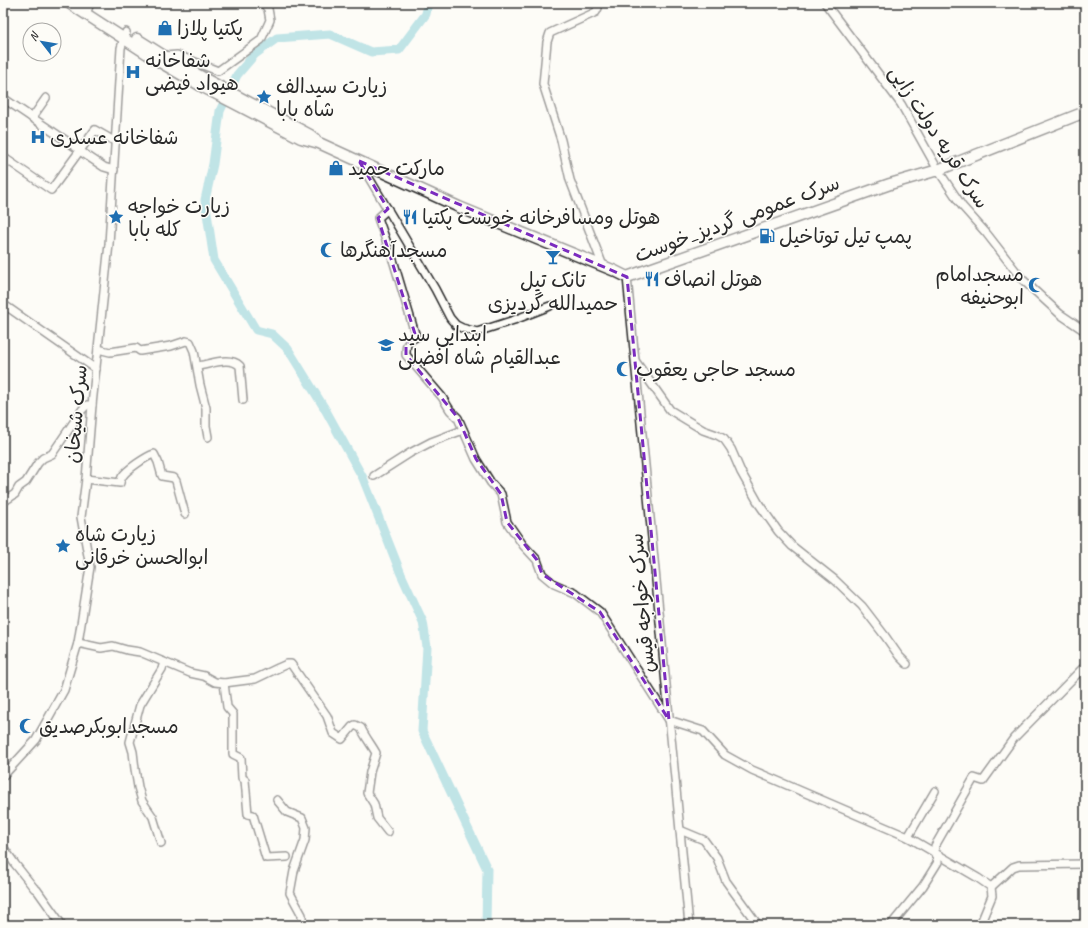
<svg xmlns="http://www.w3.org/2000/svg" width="1088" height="928" font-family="Caveat,'Playpen Sans Arabic',sans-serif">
<rect width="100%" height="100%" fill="#fdfcf7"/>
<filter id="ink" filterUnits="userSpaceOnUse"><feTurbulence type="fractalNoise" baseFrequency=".025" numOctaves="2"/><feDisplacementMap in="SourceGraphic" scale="8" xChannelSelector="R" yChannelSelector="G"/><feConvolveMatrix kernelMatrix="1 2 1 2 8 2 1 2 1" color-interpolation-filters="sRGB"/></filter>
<g filter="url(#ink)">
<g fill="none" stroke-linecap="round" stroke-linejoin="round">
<!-- river -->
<polyline stroke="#76c7d0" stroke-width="9" points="428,3 426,14 399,50 371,52 330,34 277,38 255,54 237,75 220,111 213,164 205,200 214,260 256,330 272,334 288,349 325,409 363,478 401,574 423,622 427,647 422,731 487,869 486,925"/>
<defs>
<g id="minor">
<polyline points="598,3 598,8 596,12 550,33 547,42 543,84 561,140 570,180 603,266"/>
<polyline points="825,3 901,104 938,170 962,206 987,234 1022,279 1060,314 1085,331"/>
<polyline points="86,15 90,3"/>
<polyline points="165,56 177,55 218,71 261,40 270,20 268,9 263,3"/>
<polyline points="3,98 77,148"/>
<polyline points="32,118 46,98"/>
<polyline points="80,151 104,167 114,170"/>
<polyline points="3,157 51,190 95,130 116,142"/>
<polyline points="359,161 435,289 450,318 456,325 462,328 477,332 514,320 550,306"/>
<path d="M388,209L378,218L394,263L416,337C406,342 406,345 406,355L442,397L450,410L458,418L476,459L491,483L501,494L507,522L523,545L537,560L542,574L554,584L575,593L600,612L669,720L703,731L725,755L752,770L908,837L978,878L991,887L992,896L980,925"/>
<polyline points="627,277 689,925"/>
<polyline points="3,304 96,369"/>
<polyline points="98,349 110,352 136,348 140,351 171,346 186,341 190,342 194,351 200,385 206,408 206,426 208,437"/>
<polyline points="636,362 670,410 703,430 717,435 724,439 731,449 741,472 759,504 778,531 792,546 835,580 862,606 885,636 899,656 907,664"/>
<path d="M198,366C211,364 230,356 240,366L243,400"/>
<polyline points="374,476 410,453 431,442 463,430"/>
<path d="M86,479L120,483C120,482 122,477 122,477C126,470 147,456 154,454L158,462L162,476L174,478L176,481L185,514"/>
<polyline points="3,502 15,494 19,487 26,482 38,463 43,458 52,454 82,410 87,405 92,405"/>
<path d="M78,643L101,648L113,646L127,650L140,652L190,673L204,676L215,682L224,683L255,679L278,668L287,664H291L327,716L333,733L342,739L352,727L355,725L361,728C365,737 371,744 376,753L370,772L367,793L374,804L377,818L388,832"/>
<polyline points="224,683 227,707 233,714 233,754 241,758 242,778 245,780 248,814 253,815 266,858 287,857"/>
<polyline points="3,776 36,740 64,690 78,643 90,567 81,517 86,479 92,405 109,244 121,48 126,32"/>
<polyline points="277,800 287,812 302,818 306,828 305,840 294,871 290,893 302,915 302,925"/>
<polyline points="680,830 704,840 717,858 726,881 758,925"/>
<polyline points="908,837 935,791"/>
<polyline points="161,843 153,817 142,801 138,787 135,769 133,752 130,742 140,705 162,669 164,662"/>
<polyline points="3,847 15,864 34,888 37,890 62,925"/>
<polyline points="991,887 1013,867 1019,865 1085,864"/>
<polyline points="891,925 923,886 938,862 935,854 935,846 974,778 983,781 1014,738 1082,669 1085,671"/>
</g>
<g id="highway">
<polyline points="69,3 160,62 205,88 301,138 319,143 459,207 615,271 627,277 890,184 938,170 1085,112"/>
<polyline points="137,39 164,56 209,81 310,135 315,139"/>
</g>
</defs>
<!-- minor casing -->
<use href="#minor" stroke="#2b2b2b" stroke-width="10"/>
<!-- highway casing -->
<use href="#highway" stroke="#2b2b2b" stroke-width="13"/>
<!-- minor -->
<use href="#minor" stroke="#fdfcf7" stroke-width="7"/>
<!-- highway -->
<use href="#highway" stroke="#fdfcf7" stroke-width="10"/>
</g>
</g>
<!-- marked area -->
<path d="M0 0H1088V928H0ZM359,161L627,277L669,720L600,612L542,574L537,560L507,522L501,494L476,459L458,418L406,355V344L416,337L378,218L388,209Z" fill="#fdfcf7" fill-opacity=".55" fill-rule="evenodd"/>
<path fill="none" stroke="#7b2cbf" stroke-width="3" stroke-dasharray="8 5" stroke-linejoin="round" d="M359,161L627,277L669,720L600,612L542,574L537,560L507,522L501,494L476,459L458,418L406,355V344L416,337L378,218L388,209Z"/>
<!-- icons -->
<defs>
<symbol id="shop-bare" viewBox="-9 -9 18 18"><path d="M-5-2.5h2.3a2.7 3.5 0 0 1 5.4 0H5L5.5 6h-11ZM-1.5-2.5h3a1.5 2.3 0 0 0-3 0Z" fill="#1f6fb2" stroke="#fdfcf7" stroke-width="2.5" paint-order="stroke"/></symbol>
<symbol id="hospital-bare" viewBox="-9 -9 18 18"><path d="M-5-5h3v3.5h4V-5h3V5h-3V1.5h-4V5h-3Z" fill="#1f6fb2" stroke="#fdfcf7" stroke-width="2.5" paint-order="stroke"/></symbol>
<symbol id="sight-bare" viewBox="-9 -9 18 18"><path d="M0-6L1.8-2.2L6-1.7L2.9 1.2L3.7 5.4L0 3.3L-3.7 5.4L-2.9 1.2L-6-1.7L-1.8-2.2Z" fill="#1f6fb2" stroke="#fdfcf7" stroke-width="2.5" paint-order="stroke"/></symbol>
<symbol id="restaurant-bare" viewBox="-9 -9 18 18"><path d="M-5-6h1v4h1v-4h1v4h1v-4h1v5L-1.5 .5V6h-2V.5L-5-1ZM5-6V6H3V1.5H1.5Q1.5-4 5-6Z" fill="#1f6fb2" stroke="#fdfcf7" stroke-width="2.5" paint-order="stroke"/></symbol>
<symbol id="fuel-bare" viewBox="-9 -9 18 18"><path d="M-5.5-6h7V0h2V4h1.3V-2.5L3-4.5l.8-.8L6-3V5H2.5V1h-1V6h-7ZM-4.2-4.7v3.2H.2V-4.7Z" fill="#1f6fb2" stroke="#fdfcf7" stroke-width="2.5" paint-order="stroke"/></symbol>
<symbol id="mosque-bare" viewBox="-9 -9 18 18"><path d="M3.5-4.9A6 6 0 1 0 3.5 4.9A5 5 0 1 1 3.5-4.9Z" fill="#1f6fb2" stroke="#fdfcf7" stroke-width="2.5" paint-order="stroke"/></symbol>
<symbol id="bar-bare" viewBox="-9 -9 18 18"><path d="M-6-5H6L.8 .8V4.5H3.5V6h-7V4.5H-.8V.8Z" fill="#1f6fb2" stroke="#fdfcf7" stroke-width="2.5" paint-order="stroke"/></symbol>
<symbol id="school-bare" viewBox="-9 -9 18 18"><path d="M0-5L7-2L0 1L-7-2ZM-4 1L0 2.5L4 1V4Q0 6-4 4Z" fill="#1f6fb2" stroke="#fdfcf7" stroke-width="2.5" paint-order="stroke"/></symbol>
</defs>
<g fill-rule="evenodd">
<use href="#shop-bare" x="154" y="17" width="22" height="22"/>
<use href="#hospital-bare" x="122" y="61" width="22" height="22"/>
<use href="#sight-bare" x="253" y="86" width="22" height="22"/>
<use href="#hospital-bare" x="27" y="126" width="22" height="22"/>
<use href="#shop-bare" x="325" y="157" width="22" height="22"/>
<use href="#sight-bare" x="105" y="206" width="22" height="22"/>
<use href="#restaurant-bare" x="399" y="206" width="22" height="22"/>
<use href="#fuel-bare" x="756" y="225" width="22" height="22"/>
<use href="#mosque-bare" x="317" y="239" width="22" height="22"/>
<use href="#bar-bare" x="542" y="246" width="22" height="22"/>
<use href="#restaurant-bare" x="641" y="268" width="22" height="22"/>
<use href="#mosque-bare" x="1025" y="274" width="22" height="22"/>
<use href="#school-bare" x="375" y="334" width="22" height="22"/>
<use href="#mosque-bare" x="613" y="358" width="22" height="22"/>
<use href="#sight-bare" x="52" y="535" width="22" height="22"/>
<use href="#mosque-bare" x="16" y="715" width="22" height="22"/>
</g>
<g text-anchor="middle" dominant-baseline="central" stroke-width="3" stroke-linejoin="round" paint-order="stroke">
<!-- poi labels -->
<g font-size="20" fill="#2b2b2b" stroke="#fdfcf7" text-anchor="start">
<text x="177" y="28">پکتیا پلازا</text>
<text x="145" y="60">شفاخانه<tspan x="145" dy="23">هیواد فیضی</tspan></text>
<text x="276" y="86">زیارت سیدالف<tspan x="276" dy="23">شاه بابا</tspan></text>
<text x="50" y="137">شفاخانه عسکری</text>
<text x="348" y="168">مارکت حمید</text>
<text x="128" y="206">زیارت خواجه<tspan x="128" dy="23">کله بابا</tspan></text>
<text x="422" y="217">هوتل ومسافرخانه خوست پکتیا</text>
<text x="779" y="236">پمپ تیل توتاخیل</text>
<text x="340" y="250">مسجدآهنگرها</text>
<text x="1024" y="274" text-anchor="end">مسجدامام<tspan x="1024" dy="23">ابوحنیفه</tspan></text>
<text x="664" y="279">هوتل انصاف</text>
<text x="553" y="280" text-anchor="middle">تانک تیل<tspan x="553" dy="23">حمیدالله گردیزی</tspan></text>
<text x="398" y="334">ابتدایی سید<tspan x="398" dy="23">عبدالقیام شاه افضلی</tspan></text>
<text x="636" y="369">مسجد حاجی یعقوب</text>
<text x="75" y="534">زیارت شاه<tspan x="75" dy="23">ابوالحسن خرقانی</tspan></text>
<text x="39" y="726">مسجدابوبکرصدیق</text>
</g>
<!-- street labels -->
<g font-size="20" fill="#2b2b2b" stroke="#fdfcf7">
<text transform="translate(939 137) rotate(57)">سرک قریه دولت زایی</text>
<text transform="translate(737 219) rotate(-20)">سرک عمومی گردیز_خوست</text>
<text transform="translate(76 414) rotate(-85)">سرک شیخان</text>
<text transform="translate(642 603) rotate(-95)">سرک خواجه قیس</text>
</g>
</g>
<!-- margin -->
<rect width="1088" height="928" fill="none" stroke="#fdfcf7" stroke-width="16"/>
<rect x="8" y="8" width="1072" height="912" fill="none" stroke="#2b2b2b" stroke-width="1.5" filter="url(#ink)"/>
<!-- north arrow -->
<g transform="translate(42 42) rotate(301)"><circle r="19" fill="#fdfcf7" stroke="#a9a8a5"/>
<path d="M0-3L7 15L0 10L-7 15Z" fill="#1f6fb2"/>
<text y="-6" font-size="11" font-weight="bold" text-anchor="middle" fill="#2b2b2b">N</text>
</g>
</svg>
